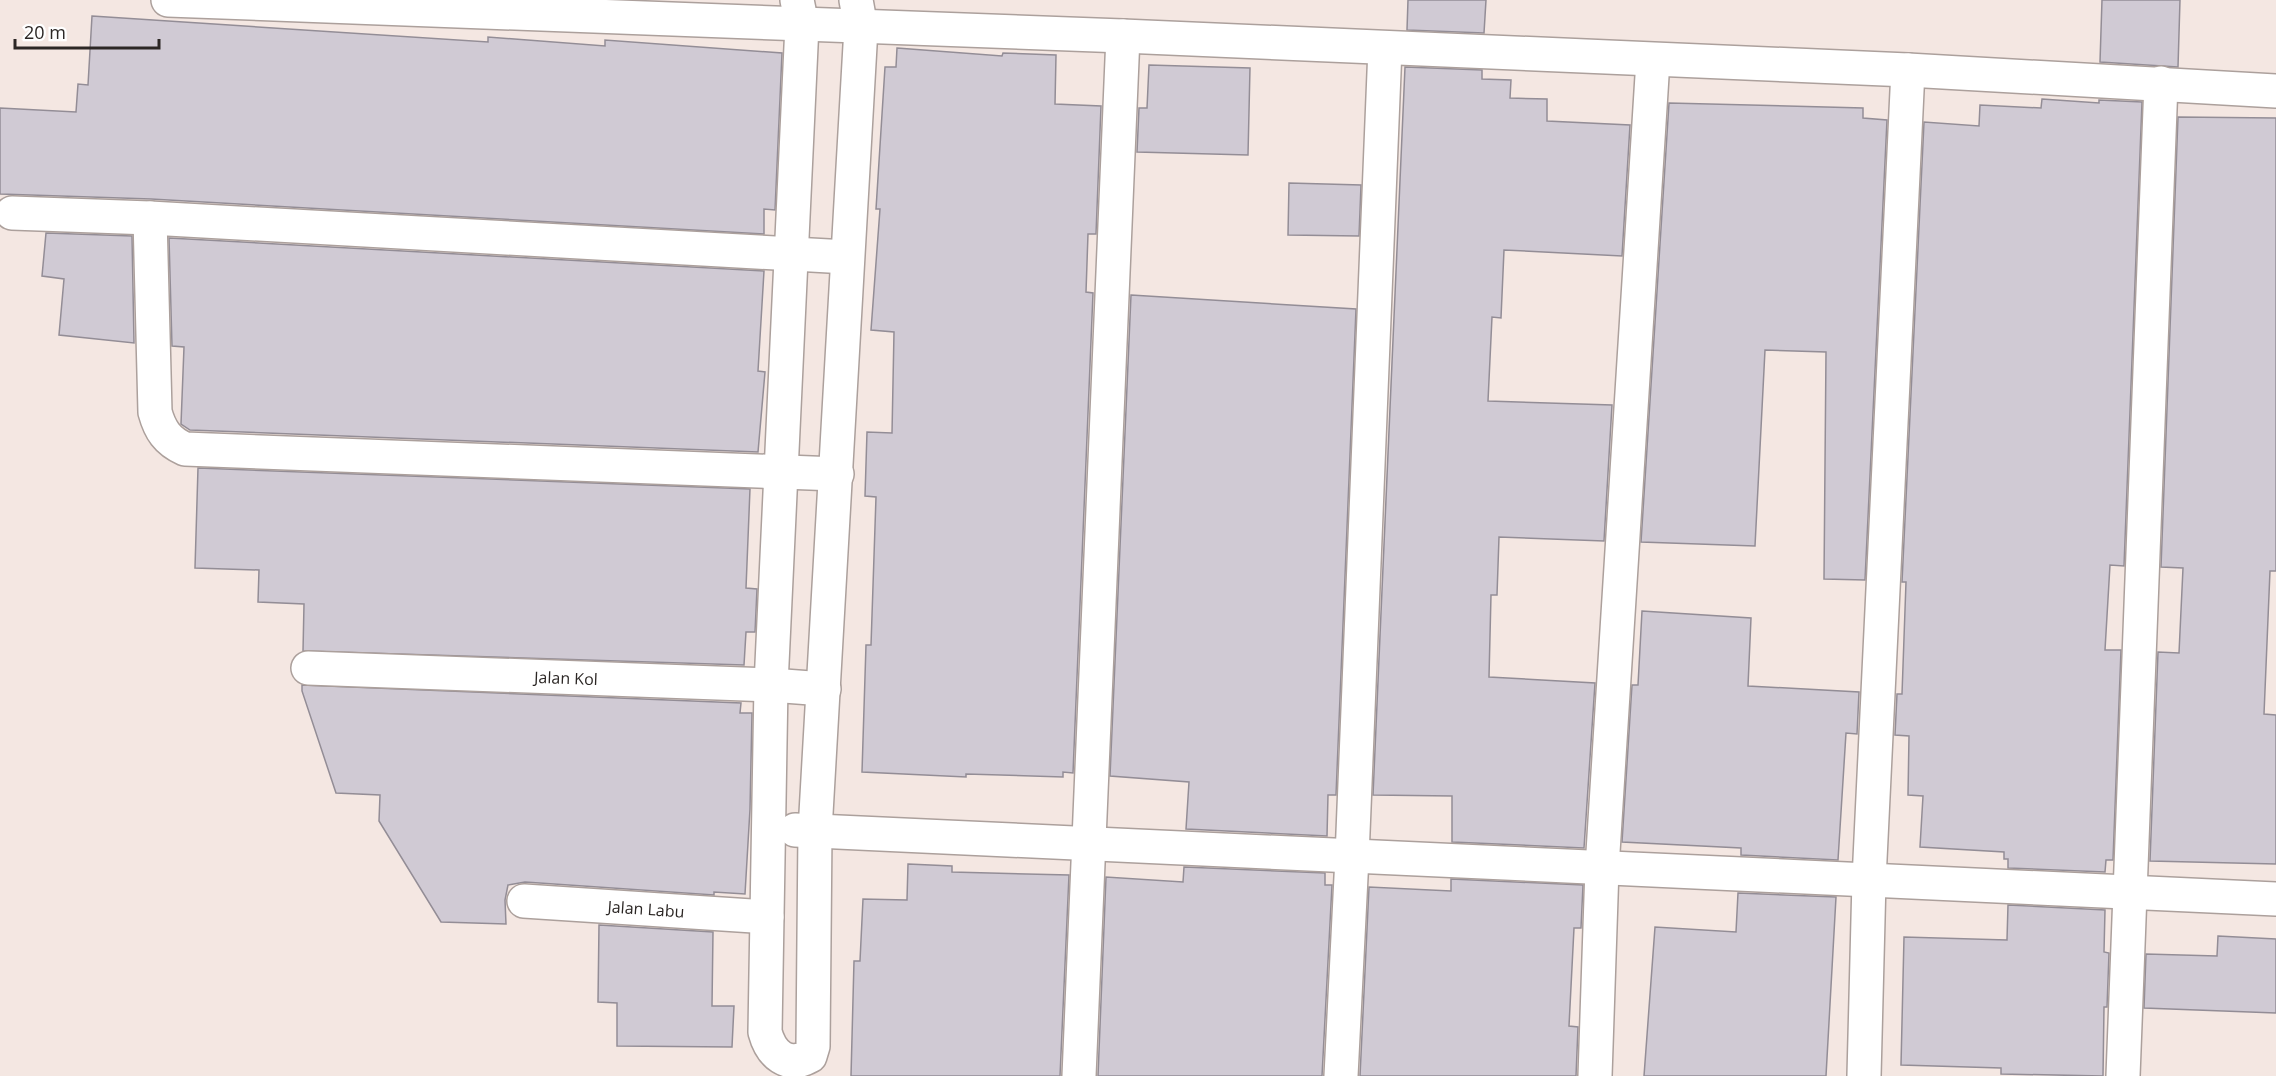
<svg xmlns="http://www.w3.org/2000/svg" width="2276" height="1076" font-family="'Open Sans',sans-serif">
<rect width="100%" height="100%" fill="#f4e7e2"/>
<!-- building -->
<g fill="#d0cad4" stroke="#938d96" stroke-width="1.5">
<polygon points="1408,0 1486,0 1484,33 1407,30"/>
<polygon points="2102,0 2180,0 2178,67 2100,62"/>
<polygon points="92,16 488,42 488,37 605,46 605,40 782,53 775,210 764,209 764,234 151,199 0,194 0,108 76,112 78,84 88,85"/>
<polygon points="897,48 1002,56 1003,53 1056,55 1055,104 1101,106 1096,234 1088,234 1086,292 1093,293 1073,773 1063,772 1063,777 966,774 966,777 862,772 866,645 871,645 876,497 865,496 867,432 892,433 894,332 871,330 880,209 876,209 885,67 896,67"/>
<polygon points="1149,65 1250,68 1248,155 1137,152 1139,108 1147,108"/>
<polygon points="1405,67 1482,70 1482,79 1511,80 1510,98 1547,99 1547,121 1630,125 1622,256 1504,250 1501,318 1492,317 1488,401 1612,405 1604,541 1499,537 1497,595 1491,595 1489,677 1595,683 1584,848 1452,842 1452,796 1373,795"/>
<polygon points="2042,99 2099,103 2099,100 2142,102 2124,566 2110,565 2105,650 2121,650 2113,860 2106,860 2105,872 2008,868 2008,859 2004,859 2004,852 1920,847 1923,796 1908,795 1909,736 1895,735 1897,694 1902,694 1906,582 1902,582 1924,122 1979,126 1980,105 2041,108"/>
<polygon points="1669,103 1863,108 1863,118 1887,120 1865,580 1824,579 1826,352 1765,350 1755,546 1641,542"/>
<polygon points="2178,117 2276,118 2276,571 2270,571 2264,714 2276,715 2276,864 2150,861 2158,652 2179,653 2183,568 2161,567"/>
<polygon points="1289,183 1361,185 1359,236 1288,235"/>
<polygon points="46,233 132,236 134,343 59,335 64,279 42,276"/>
<polygon points="169,238 764,271 758,371 765,372 758,452 190,430 181,424 184,347 172,346"/>
<polygon points="1131,295 1356,309 1336,795 1328,795 1327,836 1186,829 1189,782 1110,776"/>
<polygon points="198,468 750,489 746,588 757,589 755,632 746,632 744,665 303,651 304,604 258,602 259,570 195,568"/>
<polygon points="1642,611 1751,618 1748,686 1859,692 1857,734 1846,733 1838,860 1741,855 1741,848 1622,842 1632,685 1638,685"/>
<polygon points="302,685 741,703 740,713 752,713 750,809 745,894 714,892 714,895 525,882 508,885 505,900 506,924 441,922 379,821 380,795 336,793 302,691"/>
<polygon points="908,864 952,866 952,872 1069,875 1060,1076 851,1076 854,961 860,961 863,899 907,900"/>
<polygon points="1184,867 1325,873 1325,885 1332,885 1322,1076 1098,1076 1106,877 1183,882"/>
<polygon points="1451,879 1583,885 1581,928 1574,928 1569,1026 1578,1027 1576,1076 1360,1076 1369,887 1451,891"/>
<polygon points="1738,893 1836,897 1826,1076 1644,1076 1655,927 1736,932"/>
<polygon points="2008,905 2105,910 2104,952 2109,953 2107,1007 2104,1007 2103,1076 2001,1074 2001,1068 1901,1065 1904,937 2007,940"/>
<polygon points="599,925 713,932 712,1006 734,1006 732,1047 617,1046 617,1003 598,1002"/>
<polygon points="2218,936 2276,939 2276,1013 2144,1008 2146,954 2217,956"/>
</g>
<g fill="none" stroke-linecap="round" stroke-linejoin="round">
<defs>
<g id="minor">
<polyline points="168,0 1123,36 1908,70 2276,91"/>
<path d="M797,0L802,25L771,685L765,1032C771,1054 787,1069 810,1056L813,1046L815,831L861,28L856,0"/>
<polyline points="12,213 150,218 847,257"/>
<path d="M150,218L155,412C160,430 167,441 185,449L837,474"/>
<polyline points="308,668 771,685 824,689"/>
<polyline points="795,830 2276,899"/>
<polyline points="524,901 767,917"/>
<polyline points="1079,1076 1123,36"/>
<polyline points="1341,1076 1352,857 1385,48"/>
<polyline points="1595,1076 1602,868 1653,60"/>
<polyline points="1864,1076 1869,880 1908,70"/>
<polyline points="2123,1076 2161,83"/>
</g>
</defs>
<!-- minor casing -->
<use href="#minor" stroke="#aca09c" stroke-width="36"/>
<!-- minor -->
<use href="#minor" stroke="#fff" stroke-width="33"/>
</g>
<g text-anchor="middle" dominant-baseline="central" stroke-width="4.5" stroke-linejoin="round" paint-order="stroke">
<!-- street labels -->
<g font-size="16" fill="#2c2725" stroke="#fff">
<text transform="translate(566 678) rotate(2)">Jalan Kol</text>
<text transform="translate(646 909) rotate(4)">Jalan Labu</text>
</g>
</g>
<!-- scale -->
<path d="M15 39v9h144v-9" fill="none" stroke="#2c2725" stroke-width="3"/>
<text x="24" y="39" font-size="18" fill="#2c2725" stroke="#ffffff" stroke-width="4.5" paint-order="stroke">20 m</text>
</svg>
